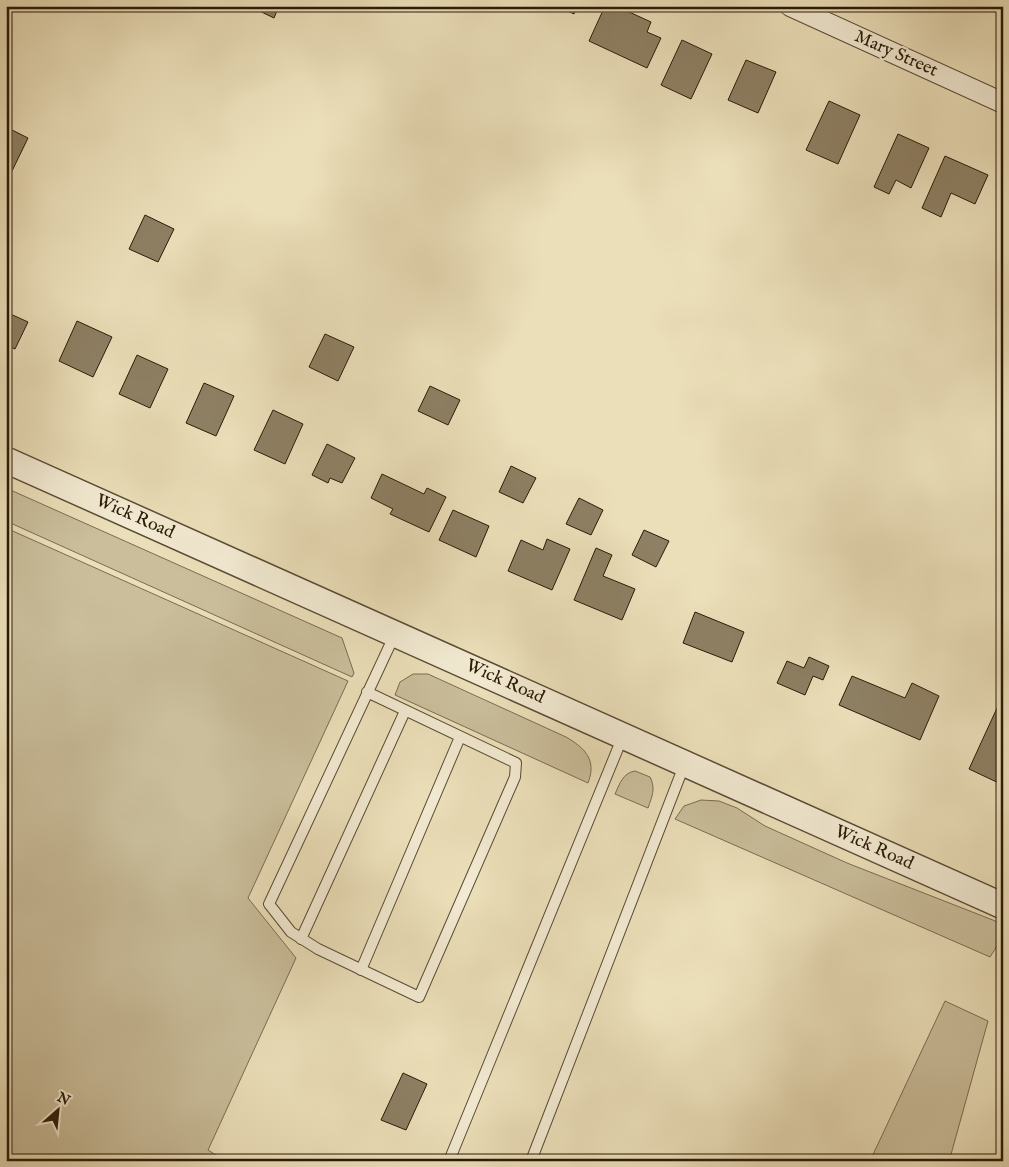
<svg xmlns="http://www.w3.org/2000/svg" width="1009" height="1167" font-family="'IM FELL English',serif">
<rect width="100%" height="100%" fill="#ebdfb9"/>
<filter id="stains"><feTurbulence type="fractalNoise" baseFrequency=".004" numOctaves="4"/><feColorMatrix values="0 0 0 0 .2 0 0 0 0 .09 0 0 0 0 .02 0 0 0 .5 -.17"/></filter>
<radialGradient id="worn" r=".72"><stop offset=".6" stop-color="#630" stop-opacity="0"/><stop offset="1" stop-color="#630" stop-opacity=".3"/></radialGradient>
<!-- green -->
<g fill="#cabe9b" stroke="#7a6c51">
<polygon points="6,488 342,638 354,673 352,677 6,521"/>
<polygon points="6,528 348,681 248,898 296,958 208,1150 225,1161 6,1161"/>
<path d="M413,674H428L566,737C585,748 597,760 588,783L395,695L400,682Z"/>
<path d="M635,771L650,777C656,789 652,796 648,808L615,794C620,783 623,773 635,771Z"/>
<polygon points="701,800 719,801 737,808 765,826 847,863 1003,924 1003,944 999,943 990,957 675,819 684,806"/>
<polygon points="945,1001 988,1021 950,1158 955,1161 870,1161"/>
</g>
<!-- building -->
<g fill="#8e8064" stroke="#2a1a07">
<polygon points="249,6 279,6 274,18"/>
<polygon points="557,6 577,6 574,14"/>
<polygon points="605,6 616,6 651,22 647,32 661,38 647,68 589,41"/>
<polygon points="682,40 712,54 691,99 661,85"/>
<polygon points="746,60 776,72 758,113 728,100"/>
<polygon points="829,101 860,115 838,164 806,150"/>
<polygon points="6,127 28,138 12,171 6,168"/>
<polygon points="898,134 929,148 911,188 896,180 889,194 874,187"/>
<polygon points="945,156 988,175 975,204 951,193 941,217 922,208"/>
<polygon points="145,215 174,229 158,262 129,249"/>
<polygon points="6,312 28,322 15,349 6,345"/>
<polygon points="77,321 112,337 93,377 59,361"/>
<polygon points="325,334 354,347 338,381 309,367"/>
<polygon points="137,355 168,369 150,408 119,394"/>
<polygon points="204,383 234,396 216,436 186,423"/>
<polygon points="430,386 460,400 448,425 418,411"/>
<polygon points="273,410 303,424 285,464 254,450"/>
<polygon points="327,444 355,458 342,483 330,478 328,483 312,475"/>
<polygon points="511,466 536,478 523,503 499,492"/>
<polygon points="382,474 424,494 427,488 446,497 429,532 390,514 393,509 371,498"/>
<polygon points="579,498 603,510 591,535 566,524"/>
<polygon points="453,510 489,526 476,557 439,540"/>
<polygon points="644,530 669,541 656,567 632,555"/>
<polygon points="547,539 570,549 552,590 508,571 521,540 543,550"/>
<polygon points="596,548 612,555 603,576 635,589 622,620 574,600"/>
<polygon points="695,612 744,632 732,662 683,643"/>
<polygon points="809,657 829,666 823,680 813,676 805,695 777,683 787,661 804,668"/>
<polygon points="852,676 905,698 912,683 939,696 920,740 839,705"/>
<polygon points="1003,695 1003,785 969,769"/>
<polygon points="403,1073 427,1084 406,1130 381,1120"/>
</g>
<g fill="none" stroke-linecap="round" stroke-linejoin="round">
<defs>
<g id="service">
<polyline points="367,692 516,763 515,777 419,997 318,949 291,932 269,904 395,634"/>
<polyline points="301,939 405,711"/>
<polyline points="361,970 460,737"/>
<polyline points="449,1161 623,736"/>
<polyline points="531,1161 685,763"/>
</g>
<polyline id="minor" points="790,6 1003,103"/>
<polyline id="tertiary" points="6,460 1003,906"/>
</defs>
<!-- service casing -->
<use href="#service" stroke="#5a4b34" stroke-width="12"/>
<!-- minor casing -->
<use href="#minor" stroke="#5a4b34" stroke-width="22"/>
<!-- tertiary casing -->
<use href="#tertiary" stroke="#5a4b34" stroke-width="28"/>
<!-- service -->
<use href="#service" stroke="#f2ead2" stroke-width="10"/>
<!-- minor -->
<use href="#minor" stroke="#f2ead2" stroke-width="20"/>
<!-- tertiary -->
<use href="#tertiary" stroke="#f2ead2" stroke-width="25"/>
</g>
<g text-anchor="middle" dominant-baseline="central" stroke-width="4.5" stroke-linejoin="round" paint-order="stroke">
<!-- street labels -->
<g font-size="18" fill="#2a1a07" stroke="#f2ead2">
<text transform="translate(896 54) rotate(24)">Mary Street</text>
<text transform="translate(135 517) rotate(24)">Wick Road</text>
<text transform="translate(505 682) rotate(24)">Wick Road</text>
<text transform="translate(874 848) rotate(24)">Wick Road</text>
</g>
</g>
<!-- margin -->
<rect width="1009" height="1167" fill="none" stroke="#ebdfb9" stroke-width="25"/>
<rect x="8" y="8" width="994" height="1152" fill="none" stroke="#2a1a07" stroke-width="2.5"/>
<rect x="12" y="12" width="984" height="1142" fill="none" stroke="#2a1a07"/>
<!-- north arrow -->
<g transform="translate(58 1110) rotate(27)" stroke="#f2ead2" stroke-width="4" paint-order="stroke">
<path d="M0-4L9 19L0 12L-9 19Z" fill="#2a1a07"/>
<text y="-8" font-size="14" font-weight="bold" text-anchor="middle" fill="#2a1a07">N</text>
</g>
<rect width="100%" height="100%" filter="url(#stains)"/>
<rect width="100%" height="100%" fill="url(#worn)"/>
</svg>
